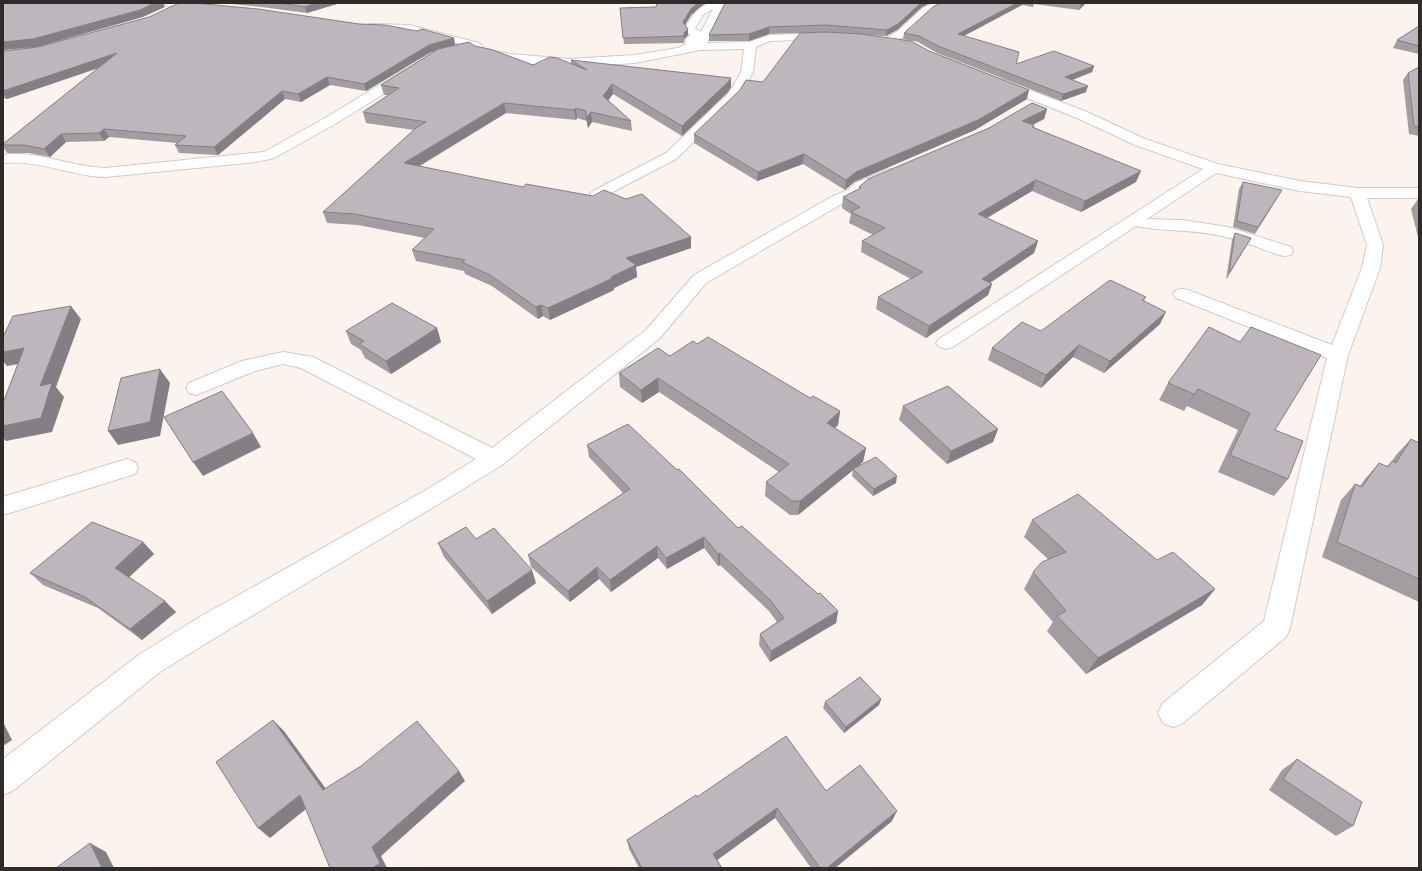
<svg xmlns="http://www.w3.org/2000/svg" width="1422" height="871" font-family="'Titillium Web',sans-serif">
<rect width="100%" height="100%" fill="#fbf4ee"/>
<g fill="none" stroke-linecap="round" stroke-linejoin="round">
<defs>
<g id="street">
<polygon points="163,3 198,3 211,5 212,7 207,10 168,6"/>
<path d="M710,3H726L707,43L749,42L769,35L827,33L833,36L827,39L770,41L756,47L753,72L739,98L676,159L603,197L598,199L593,197L590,194L593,191L666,153L729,93L741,72L744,49L700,50L635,63L570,67L510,62L477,54L471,47L409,31L370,30L365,27L370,24L409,25L479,43L485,49L510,54L570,59L635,55L678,48L686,44L685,40L690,35L684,29L697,9ZM713,9L701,32L695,28L704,14Z"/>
<path d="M933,3H946C942,8 935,9 930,13C918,22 899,48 883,44L881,42L883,40L898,31L923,8Z"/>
<path d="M408,69L412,70L414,73L412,76L337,123L274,158L256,162L105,177C70,176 38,159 3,163V155C38,150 70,167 105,168L264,152L327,117L404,70Z"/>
<path d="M1001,79L1087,112L1145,139L1218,164L1300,181L1358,188H1419V198H1367L1383,245L1380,268L1348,355L1290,628L1286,637L1183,723L1173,727L1163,723L1158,713L1163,703L1264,621L1327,358L1176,298L1173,294L1176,290L1182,289L1188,290L1332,345L1362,268L1367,245L1351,197L1300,191L1216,173L1147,219L1182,220L1228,227L1291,247L1293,251L1291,255L1285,256L1279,255C1261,249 1244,241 1226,237C1196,229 1166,232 1136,226L953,347L946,349L939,347L936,343L939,339L1203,169L1135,145L1077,118L997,86L995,83L997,80Z"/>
<polygon points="889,169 894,170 896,173 894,176 865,189 858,196 845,202 706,283 660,338 502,465 442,502 223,633 160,672 14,790 3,795 3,759 140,654 203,615 426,490 476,459 301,368 283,364 255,371 196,395 189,393 186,388 189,383 242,361 283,352 313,357 492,448 646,330 694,275 833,196 848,190 855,183"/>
<polygon points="127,459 135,462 138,468 135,474 3,515 3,497"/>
</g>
</defs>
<!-- street casing -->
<use href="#street" stroke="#d2cbc5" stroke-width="2"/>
<!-- street -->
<use href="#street" fill="#fff" fill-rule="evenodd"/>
</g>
<!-- wall -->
<g fill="#a39da2">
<polygon points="221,3 340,3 307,13 261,7"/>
<polygon points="657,3 710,3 704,4 691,15 685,25 688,29 688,35 684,39 684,43 624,44 620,8 656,7"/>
<polygon points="725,3 930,3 922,7 897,30 886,36 864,35 929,51 1027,99 975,130 854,182 845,190 803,164 757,181 694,143 694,134 763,82 855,34 825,32 769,34 749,41 709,41 709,35"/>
<polygon points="940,3 1086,3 1079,10 1034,4 1033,7 1022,5 964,36 1016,64 1094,66 1092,72 1073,80 1086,92 1061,101 937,53 918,42 903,39 904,33"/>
<polygon points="1419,26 1419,54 1393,48 1397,40"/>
<polygon points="455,45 475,46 533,65 571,64 571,60 731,87 728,92 682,136 613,94 608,100 631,121 632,131 592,122 588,128 587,121 577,118 576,120 506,113 420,166 691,237 691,248 636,267 637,277 614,288 614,290 550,320 543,316 538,319 492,286 465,274 464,271 416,261 412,250 425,238 358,225 327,223 323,212 414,130 366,123 363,112 388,95 384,95 381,85 436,50 431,52 366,91 330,85 301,102 285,99 218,155 179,153 175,145 177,143 109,137 104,141 66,142 50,157 29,153 7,153 3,147 3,144 99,68 7,99 3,98 3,51"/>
<polygon points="1419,67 1419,136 1409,134 1403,80 1408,73"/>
<polygon points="1047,109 1044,119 1033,125 1034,125 1034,127 1136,182 1081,212 1032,191 987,218 1038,241 1034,253 990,283 992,284 988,295 926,338 876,309 878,297 911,279 861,252 862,241 873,235 849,223 851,214 842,208 843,197 859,189 859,187"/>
<polygon points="1243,182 1278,197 1255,234 1233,227 1239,189"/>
<polygon points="1418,199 1419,200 1419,241 1411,209"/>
<polygon points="1235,233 1251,238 1226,280 1232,240"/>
<polygon points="1146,297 1144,301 1160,324 1104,373 1073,357 1041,388 988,360 992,348"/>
<polygon points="1209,327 1275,430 1288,479 1274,496 1218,472 1238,430 1187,406 1184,411 1159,400 1168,383"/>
<polygon points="437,328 441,342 391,374 365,358 361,350 351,344 346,331"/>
<polygon points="697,344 810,398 840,411 838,425 835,428 866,448 863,462 854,469 896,483 873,496 852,476 853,470 798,515 790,515 765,496 766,482 779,472 659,392 642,403 620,387 619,373 670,356"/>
<polygon points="903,406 998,429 993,442 947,464 899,420"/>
<polygon points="1411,439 1419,443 1419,602 1322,557 1341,500 1355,484 1360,486 1365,479 1379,463 1386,467 1392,461 1396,455"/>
<polygon points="587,445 738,528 838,611 836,623 770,662 759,645 760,634 777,622 769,611 720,565 718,566 704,548 667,569 658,558 611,592 599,579 570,602 531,567 528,555 623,493 589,457"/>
<polygon points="1032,520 1157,560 1215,589 1202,605 1086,674 1047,631 1053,622 1024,589 1033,572 1048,559 1024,537"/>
<polygon points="476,539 536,583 492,614 444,557 438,543"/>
<polygon points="143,542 154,554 129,577 176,612 142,640 98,608 43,585 30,573"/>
<polygon points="881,699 879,705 844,733 823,708 825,702"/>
<polygon points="1297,759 1353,826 1336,836 1269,790 1282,770"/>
<polygon points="826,791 892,821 835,868 811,868 775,818 717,860 722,868 639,868 629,849 627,840 697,797"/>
</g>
<!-- shaded-wall -->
<g fill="#847f84">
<polygon points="155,3 163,3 165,7 143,17 37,47 3,50 3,42"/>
<polygon points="316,3 340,3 307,13 305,7"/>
<polygon points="698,3 710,3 704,4 691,15 683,28 683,22 691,9"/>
<polygon points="921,3 930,3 922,7 897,30 886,36 887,30"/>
<polygon points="1017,3 1023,3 1022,5 956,40 958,34"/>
<polygon points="1082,3 1086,3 1079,10 1081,4"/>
<polygon points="769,27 769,34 749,41 749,34"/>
<polygon points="688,29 688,35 684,39 684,33"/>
<polygon points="454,38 455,45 431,52 366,91 364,84 429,45"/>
<polygon points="117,53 121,60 7,99 3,93 3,91"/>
<polygon points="1094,66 1092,72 1063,83 1065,77"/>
<polygon points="327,77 330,85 301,102 298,94"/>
<polygon points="731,78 731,87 728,92 682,136 682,126"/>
<polygon points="612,84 613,94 604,106 603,96"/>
<polygon points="1088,86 1086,92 1061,101 1063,94"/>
<polygon points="1029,90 1027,99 975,130 854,182 845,190 846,180 856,172"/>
<polygon points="282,91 285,99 218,155 214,147"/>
<polygon points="504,103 506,113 407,173 404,163"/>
<polygon points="576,108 577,118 576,120 574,110"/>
<polygon points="1047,109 1044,119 1019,131 1022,121"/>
<polygon points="591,112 592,122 588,128 586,118"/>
<polygon points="104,129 109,137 104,141 99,133"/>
<polygon points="61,134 66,142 50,157 44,149"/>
<polygon points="804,154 803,164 757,181 758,172"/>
<polygon points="1141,171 1136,182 1081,212 1085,201"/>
<polygon points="1036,180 1032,191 975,225 978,214"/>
<polygon points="691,237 691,248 636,267 637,277 614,288 614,290 550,320 548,308 611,277 626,258"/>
<polygon points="1038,241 1034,253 979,290 982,279"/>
<polygon points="992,284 988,295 926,338 929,326"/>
<polygon points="541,305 543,316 538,319 536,307"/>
<polygon points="71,306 81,319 56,387 64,397 52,432 6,441 3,438 3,426 40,386"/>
<polygon points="1166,312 1160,324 1104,373 1110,361"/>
<polygon points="437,328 441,342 391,374 386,361"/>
<polygon points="1079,345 1073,357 1041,388 1046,375"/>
<polygon points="24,348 36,361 7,366 3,361 3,352"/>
<polygon points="160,369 170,383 160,436 118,445 108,431"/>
<polygon points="658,378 659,392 642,403 641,390"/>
<polygon points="1198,389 1187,406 1184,411 1194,394"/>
<polygon points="840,411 838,425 825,436 827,423"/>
<polygon points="998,429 993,442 947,464 951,451"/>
<polygon points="253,433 261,447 203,476 193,462"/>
<polygon points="866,448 863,462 798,515 800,501"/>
<polygon points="897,476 896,483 873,496 874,489"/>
<polygon points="704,537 704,548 667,569 666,558"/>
<polygon points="143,542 154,554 126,580 115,568"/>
<polygon points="657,546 658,558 611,592 610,580"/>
<polygon points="720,553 720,565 718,566 718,554"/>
<polygon points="597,567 599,579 570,602 568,591"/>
<polygon points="532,570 536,583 492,614 487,601"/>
<polygon points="1215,589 1202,605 1086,674 1098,658"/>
<polygon points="165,601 176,612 142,640 130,629"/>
<polygon points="838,611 836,623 770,662 771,651"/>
<polygon points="881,699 879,705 844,733 846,727"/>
<polygon points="273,720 284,731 334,800 323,790"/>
<polygon points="3,722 12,740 3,746"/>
<polygon points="459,771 465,781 381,856 387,868 373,868 372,847"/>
<polygon points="300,795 311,805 270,838 258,828"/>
<polygon points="777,808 775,818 713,863 713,854"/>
<polygon points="897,811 892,821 835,868 827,868"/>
<polygon points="90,843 106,852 114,868 102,868"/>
</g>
<!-- building -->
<g fill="#bdb6bc" stroke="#847f84">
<polygon points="3,3 155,3 140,10 33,39 3,42"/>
<polygon points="179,3 194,3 258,9 359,24 385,25 417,31 422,29 454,38 429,45 364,84 327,77 298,94 282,91 214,147 175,145 186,136 104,129 99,133 61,134 44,149 24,145 3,145 3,144 117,53 3,91 3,51 38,47 149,17"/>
<polygon points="280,3 316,3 305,7"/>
<polygon points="657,3 698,3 691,9 683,22 688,29 684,33 684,36 623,38 620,8 656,7"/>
<polygon points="725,3 921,3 898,24 887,30 826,25 769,27 749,34 709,35"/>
<polygon points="940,3 1017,3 958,34 1019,52 1016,64 1054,51 1094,66 1065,77 1088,86 1063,94 938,46 919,36 904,33 933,7"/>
<polygon points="1072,3 1082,3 1081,4"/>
<polygon points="1419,26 1419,46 1397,40"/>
<polygon points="826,32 861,34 911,41 929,51 1029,90 978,120 856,172 846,180 804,154 758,172 694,134 740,90 746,80 763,82 800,33"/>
<polygon points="469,42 475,46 493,50 533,65 550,57 557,58 587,70 571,60 731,78 728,82 682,126 612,84 603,96 631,121 591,112 586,118 586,111 576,108 574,110 504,103 404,163 523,187 526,184 593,196 604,190 626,199 642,194 691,237 626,258 636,265 611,277 613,278 548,308 541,305 536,307 490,275 462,262 465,260 412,250 434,229 354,214 323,212 417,127 426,122 363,112 399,88 381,85 438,49"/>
<polygon points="1419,67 1419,127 1414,126 1408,73"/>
<polygon points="1032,103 1047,109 1022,121 1034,125 1032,127 1141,171 1085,201 1036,180 978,214 1038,241 982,279 992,284 929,326 878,297 923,272 862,241 885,228 851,212 860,207 843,197 861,188 859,187 868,179 989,128"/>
<polygon points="1243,182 1282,190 1258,227 1237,221"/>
<polygon points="1235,233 1251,238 1229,273"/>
<polygon points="1110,280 1146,297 1142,300 1166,312 1110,361 1079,345 1046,375 992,348 1022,322 1041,331"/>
<polygon points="392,303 437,328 386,361 359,344 364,341 346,331"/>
<polygon points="71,306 40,386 52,383 41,418 3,426 3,403 24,348 3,352 3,337 13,316"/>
<polygon points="1209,327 1240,342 1251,327 1321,355 1275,430 1303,441 1288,479 1230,455 1250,413 1198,389 1194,394 1168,383"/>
<polygon points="708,337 810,398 813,396 840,411 827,423 866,448 800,501 792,501 766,482 789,464 658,378 641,390 619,373 658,348 670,356 693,341 697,344"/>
<polygon points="160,369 150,422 108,431 121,378"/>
<polygon points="948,386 998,429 951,451 903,406"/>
<polygon points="222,391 253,433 193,462 164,417"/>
<polygon points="628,424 677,470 679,469 738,528 742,526 818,594 820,593 838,611 771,651 760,634 784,618 770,600 720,553 718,554 704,537 666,558 657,546 610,580 597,567 568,591 528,555 630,489 587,445"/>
<polygon points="1411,439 1419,443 1419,579 1337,542 1355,484 1362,487 1379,463 1388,467 1392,461 1396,463"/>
<polygon points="876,457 897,476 874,489 853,469"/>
<polygon points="1078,494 1157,560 1173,552 1215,589 1098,658 1057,616 1066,611 1033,572 1042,562 1066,552 1032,520"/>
<polygon points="92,522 143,542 115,568 165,601 130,629 85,597 30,573"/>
<polygon points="466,527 476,539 494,528 532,570 487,601 438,543"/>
<polygon points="860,677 881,699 846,727 825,702"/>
<polygon points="273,720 323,790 361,766 417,721 459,771 372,847 380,863 373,868 330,868 300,795 258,828 216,762"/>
<polygon points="786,736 826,791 860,765 897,811 827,868 820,868 777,808 713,854 722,868 642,868 627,840 696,795 697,797"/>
<polygon points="1297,759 1362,802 1353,826 1283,779"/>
<polygon points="90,843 102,868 56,868"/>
</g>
<!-- border -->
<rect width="1422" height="871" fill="none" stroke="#2e2c29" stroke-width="8"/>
</svg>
